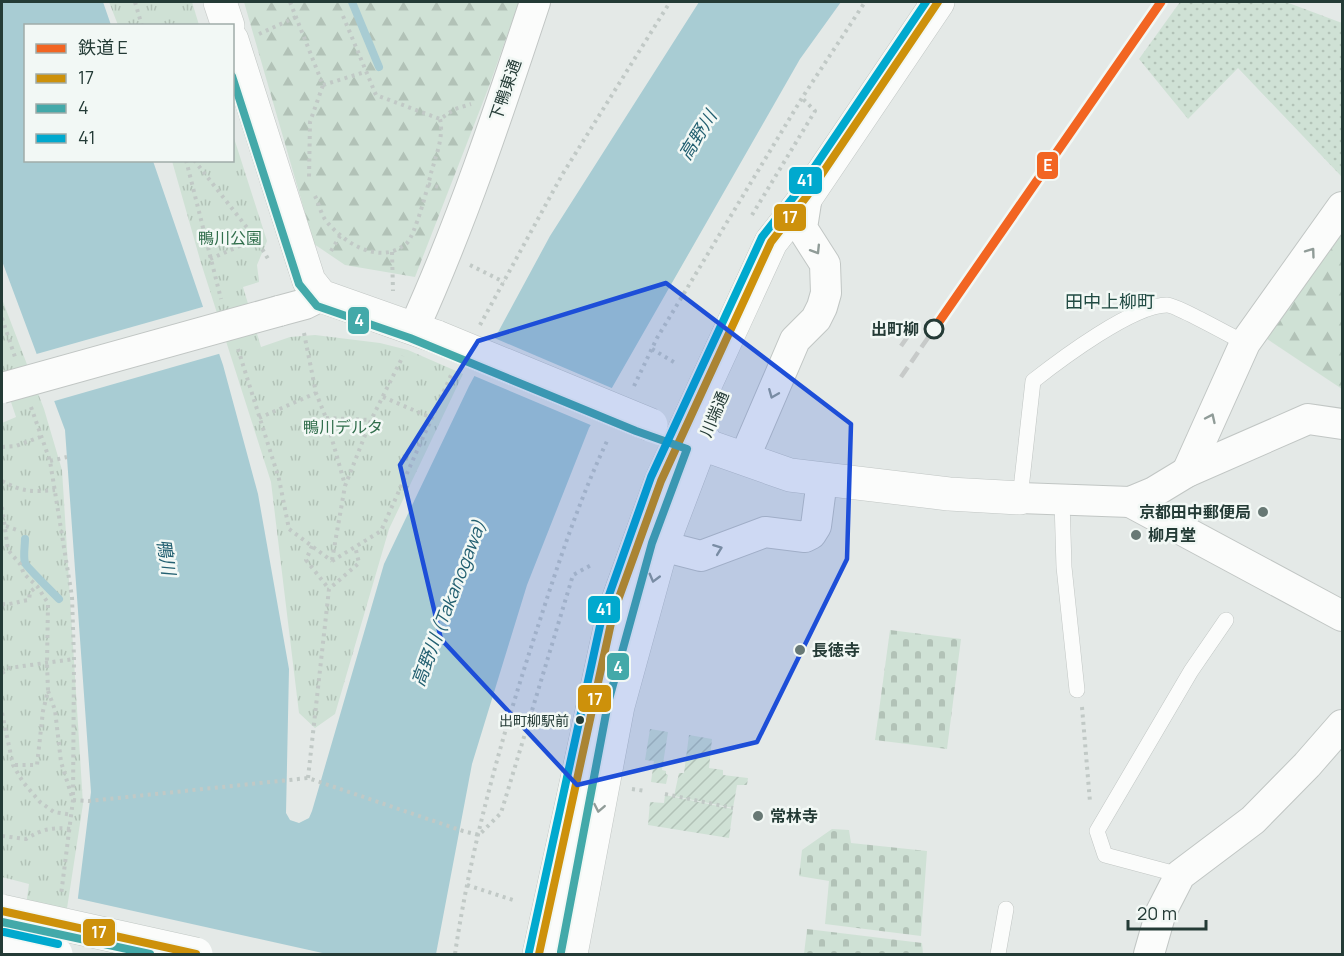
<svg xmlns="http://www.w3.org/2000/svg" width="1344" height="956" font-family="Manrope,'Noto Sans JP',sans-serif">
<defs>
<pattern id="grass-dots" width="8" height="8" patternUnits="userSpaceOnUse" patternTransform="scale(1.5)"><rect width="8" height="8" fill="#cfe1d5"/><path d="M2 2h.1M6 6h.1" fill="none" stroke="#b2c2b7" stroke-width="1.8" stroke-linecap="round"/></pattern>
<pattern id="forest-firs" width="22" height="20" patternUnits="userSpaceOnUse" patternTransform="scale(1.5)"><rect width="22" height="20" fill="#cfe1d5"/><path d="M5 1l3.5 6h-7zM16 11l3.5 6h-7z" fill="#b2c2b7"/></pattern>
<pattern id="cemetery-stones" width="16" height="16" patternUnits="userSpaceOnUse" patternTransform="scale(1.5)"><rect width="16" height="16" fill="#cfe1d5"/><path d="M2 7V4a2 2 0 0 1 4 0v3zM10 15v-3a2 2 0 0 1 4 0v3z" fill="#b2c2b7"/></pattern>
<pattern id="park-tufts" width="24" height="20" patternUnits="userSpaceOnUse" patternTransform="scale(1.5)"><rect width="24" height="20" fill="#cfe1d5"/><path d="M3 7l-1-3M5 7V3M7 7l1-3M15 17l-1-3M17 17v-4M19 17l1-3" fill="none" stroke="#b2c2b7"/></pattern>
<pattern id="garden-furrows" width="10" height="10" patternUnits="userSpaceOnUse" patternTransform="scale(1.5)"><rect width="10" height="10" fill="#cfe1d5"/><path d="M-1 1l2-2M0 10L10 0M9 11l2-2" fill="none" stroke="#b2c2b7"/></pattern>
</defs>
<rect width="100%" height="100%" fill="#e4e9e7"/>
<!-- grass -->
<polygon fill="url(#grass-dots)" points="1180,2 1286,2 1342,23 1342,177 1238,68 1188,119 1139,59"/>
<!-- forest -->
<g fill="url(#forest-firs)">
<polygon points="244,2 519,2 488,89 415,277 345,265 314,244"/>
<polygon points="1342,225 1342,389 1264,337"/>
</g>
<!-- cemetery -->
<g fill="url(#cemetery-stones)">
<polygon points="890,630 961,639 947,749 875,740"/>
<polygon points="832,829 849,830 851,843 927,851 921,936 825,924 829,881 799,876 802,850"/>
<polygon points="807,929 922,943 923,954 804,954"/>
</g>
<!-- park -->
<g fill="url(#park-tufts)">
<polygon points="109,2 192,2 199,25 118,25"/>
<polygon points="233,135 267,241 257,265 259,282 243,287 261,347 290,337 315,335 380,343 408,350 463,374 389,529 335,714 315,728 299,713 271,482 201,263 172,161 232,160"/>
<polygon points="2,299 44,409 62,470 83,804 60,954 19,954 29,884 2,877 2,423 16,417 2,375"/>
</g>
<!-- garden -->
<g fill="url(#garden-furrows)">
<polygon points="650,729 668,732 662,770 666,771 666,774 668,775 666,784 651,782 654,761 645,760"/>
<polygon points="689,735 712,739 709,768 723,770 723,775 748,778 747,785 737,785 733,808 674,796 679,773 684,773"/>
<polygon points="665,795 733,809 729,838 648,825 650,802 664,803"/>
</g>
<!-- water -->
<polygon fill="#a8ccd3" points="2,2 103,2 111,25 26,26 26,160 153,161 223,365 258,494 289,669 286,813 290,820 299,823 309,818 312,811 384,564 469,386 550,236 699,2 841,2 800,59 589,428 527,585 472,764 436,954 71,954 91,792 65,430 2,261"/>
<!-- pier -->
<g fill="#e4e9e7">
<polygon points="206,306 222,353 51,402 33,355"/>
<polygon points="492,337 614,389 593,426 472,375"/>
<polygon points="75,898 327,954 68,954"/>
</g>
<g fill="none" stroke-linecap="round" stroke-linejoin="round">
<!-- stream -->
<g stroke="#a8ccd3" stroke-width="8">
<polyline points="352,2 379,67"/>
<path d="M25,539C25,546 23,556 25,563C26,566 54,594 59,599"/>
</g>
<defs>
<g id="service">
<path d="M1020,498L1033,381C1061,359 1133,305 1167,305C1176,305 1233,337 1245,343"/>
<polyline points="1062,501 1064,567 1077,690"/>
<polyline points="1180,875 1105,855 1097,831 1191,671 1226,620"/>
<polyline points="998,954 1006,909"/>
</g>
<g id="minor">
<polyline points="279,311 305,304 321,296"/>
<path d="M414,328C462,222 499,111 535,2"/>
<polyline points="744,459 795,340 816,319 822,307 826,293 825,264 802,228 807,196"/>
<polyline points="1187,472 1245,343 1342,207"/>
<polyline points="1020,498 1130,502 1154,492 1187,472 1308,419 1342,424"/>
<polyline points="1130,502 1342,616"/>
<polyline points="662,546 701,556 765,532 805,537 811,534 816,526 822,480"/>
<polyline points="1149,954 1161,912 1180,875 1253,820 1307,765 1342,725"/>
</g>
<g id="tertiary">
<polyline points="220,2 228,26"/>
<polyline points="232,40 309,281 321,296 437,337"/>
<polyline points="682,437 790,475 949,494 1020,498"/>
<polyline points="539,954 613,614 661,481 771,242 807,196 938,2"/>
<polyline points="571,954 618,706 662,546 703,438"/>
</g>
</defs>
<!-- service casing -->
<use href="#service" stroke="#c1c6c4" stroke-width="16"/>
<!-- minor casing -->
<use href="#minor" stroke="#c1c6c4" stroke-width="32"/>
<!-- tertiary casing -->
<use href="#tertiary" stroke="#c1c6c4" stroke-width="34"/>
<!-- path -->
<g stroke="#c1c9c6" stroke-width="4" stroke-dasharray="3 4.5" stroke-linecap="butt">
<polyline points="135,2 142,26"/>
<polyline points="290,2 323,85 310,122 309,178"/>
<polyline points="343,16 376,95 440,119 455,109 471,104"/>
<polyline points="259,34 296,17"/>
<polyline points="323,85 365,72"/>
<polyline points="186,160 221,299"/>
<polyline points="194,160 256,239 270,262"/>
<polyline points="428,184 442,188"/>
<path d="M315,196C319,204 321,215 327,222C345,244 381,266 407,243C415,235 428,187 431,173C436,156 444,136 440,119"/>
<polyline points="752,215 815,111 802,98"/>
<polyline points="331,251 340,236"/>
<polyline points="392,252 393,291"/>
<polyline points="210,259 256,239"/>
<polyline points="470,265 504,282"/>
<polyline points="2,318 15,357"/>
<polyline points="480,325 562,175 670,2"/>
<polyline points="304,333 316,393 326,418 345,485"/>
<polyline points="238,349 279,479 289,529 332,561"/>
<polyline points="652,349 677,364"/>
<polyline points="634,386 657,338 802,98 865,2"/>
<polyline points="383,397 432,418"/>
<polyline points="31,407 50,461 72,597 74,659 73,800 61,895"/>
<polyline points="259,418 316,393"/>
<polyline points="326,418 371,420"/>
<polyline points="2,447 16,446 40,437"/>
<polyline points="50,461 67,457"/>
<path d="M2,481C23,492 31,492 55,490"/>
<polyline points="2,507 8,550 20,564 24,574 37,586 48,603 47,663 48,691 43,711 37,765 13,765"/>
<polyline points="6,526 20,531"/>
<polyline points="312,546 306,560 329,589"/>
<polyline points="332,560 345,486 371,420 403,356"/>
<polyline points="332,561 381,531 452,373"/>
<path d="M2,604C12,605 19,601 29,600L30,592L37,586"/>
<polyline points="2,673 9,668 74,659"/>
<polyline points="48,691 55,710 61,762 73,800 89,801 308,778 463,831 479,835 501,813 573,575 593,564"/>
<polyline points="1082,707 1090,802"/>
<polyline points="2,713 13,765 23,782 40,802 54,812 72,815"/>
<polyline points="308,778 329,589 359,563 355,546"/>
<polyline points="632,789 645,791"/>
<polyline points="665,794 733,808"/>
<path d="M2,836L26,839C42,829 52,827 71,829"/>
<polyline points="467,885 513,900"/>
<path d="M455,954C471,844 504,729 539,623C559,561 580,498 608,439"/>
</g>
<!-- service -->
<use href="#service" stroke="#fbfcfb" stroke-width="15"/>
<!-- minor -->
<use href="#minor" stroke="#fbfcfb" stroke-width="30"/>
<!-- tertiary -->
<use href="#tertiary" stroke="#fbfcfb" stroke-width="33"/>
<!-- rail -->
<g stroke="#c7cac9" stroke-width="4.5" stroke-dasharray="12 6" stroke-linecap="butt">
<polyline points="901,346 920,319"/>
<polyline points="901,377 934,329"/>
</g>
<defs>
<polyline id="minor-bridge" points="2,388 279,311"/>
<polyline id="tertiary-bridge" points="437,337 651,425"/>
<g id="secondary-bridge">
<polyline points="2,911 196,954"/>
<polyline points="2,942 56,954"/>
</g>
</defs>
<!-- minor-bridge casing -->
<use href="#minor-bridge" stroke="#c1c6c4" stroke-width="32" stroke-linecap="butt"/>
<!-- tertiary-bridge casing -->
<use href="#tertiary-bridge" stroke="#c1c6c4" stroke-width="34" stroke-linecap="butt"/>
<!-- secondary-bridge casing -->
<use href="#secondary-bridge" stroke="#c0c7c4" stroke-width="34" stroke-linecap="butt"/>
<!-- minor-bridge -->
<use href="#minor-bridge" stroke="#fbfcfb" stroke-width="30"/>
<!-- tertiary-bridge -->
<use href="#tertiary-bridge" stroke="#fbfcfb" stroke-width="33"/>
<!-- secondary-bridge -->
<use href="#secondary-bridge" stroke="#fbfcfb" stroke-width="33"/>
<defs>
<g id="bus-1">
<polyline points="2,911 196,954"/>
<polyline points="539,954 613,614 661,481 771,242 807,196 938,2"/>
</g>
<g id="bus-2">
<polyline points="232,76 299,284 317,306 410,338 636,431 687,449 652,543 608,703 561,952"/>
<polyline points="2,922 150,954"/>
</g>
<g id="bus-3">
<polyline points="4,932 58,944"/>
<polyline points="529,952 603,612 651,477 762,237 799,190 926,2"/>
</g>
</defs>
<!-- bus-1 casing -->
<use href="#bus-1" stroke="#f2f8f5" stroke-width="12"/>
<!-- bus-2 casing -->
<use href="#bus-2" stroke="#f2f8f5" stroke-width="12"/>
<!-- bus-3 casing -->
<use href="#bus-3" stroke="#f2f8f5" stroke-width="12"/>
<!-- bus-1 -->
<use href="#bus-1" stroke="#cd910b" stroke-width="8"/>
<!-- bus-2 -->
<use href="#bus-2" stroke="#43a9a9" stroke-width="8"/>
<!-- bus-3 -->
<use href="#bus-3" stroke="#00a9ce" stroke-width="8"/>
<defs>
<polyline id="rail-1" points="934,329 1161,2"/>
</defs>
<!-- rail-1 casing -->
<use href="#rail-1" stroke="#f2f8f5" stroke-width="14"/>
<!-- rail-1 -->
<use href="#rail-1" stroke="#f26522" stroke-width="9"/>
</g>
<!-- one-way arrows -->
<defs><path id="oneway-chevron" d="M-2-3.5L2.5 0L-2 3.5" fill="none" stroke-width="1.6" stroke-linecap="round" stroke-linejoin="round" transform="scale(1.5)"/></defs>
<g stroke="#909c98">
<use href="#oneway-chevron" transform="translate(816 250) rotate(58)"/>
<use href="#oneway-chevron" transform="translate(1311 252) rotate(-54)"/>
<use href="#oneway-chevron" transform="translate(773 394) rotate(112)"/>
<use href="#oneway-chevron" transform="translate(1211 418) rotate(-65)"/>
<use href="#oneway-chevron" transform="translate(718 549) rotate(-21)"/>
<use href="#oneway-chevron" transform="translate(654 578) rotate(105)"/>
<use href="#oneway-chevron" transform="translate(599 808) rotate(101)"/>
</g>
<!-- marked area -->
<path fill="#1d4ed8" fill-opacity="0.2" stroke="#1d4ed8" stroke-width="4.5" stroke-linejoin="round" d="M666,283L851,424L847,559L757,742L577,785L441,639L400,465L478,341Z"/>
<!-- markers -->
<circle fill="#f2f8f5" stroke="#243b36" stroke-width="3" cx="934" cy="329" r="9"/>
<g fill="#677874" stroke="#f2f8f5" stroke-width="2">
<circle cx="1263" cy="512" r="6"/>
<circle cx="1136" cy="535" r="6"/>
<circle cx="800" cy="650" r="6"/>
<circle cx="758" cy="816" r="6"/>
</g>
<circle fill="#243b36" stroke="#f2f8f5" stroke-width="2" cx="580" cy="720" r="5"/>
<g text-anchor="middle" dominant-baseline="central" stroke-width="5" stroke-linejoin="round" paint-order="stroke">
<!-- bus labels -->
<g font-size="14" fill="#243b36" stroke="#f2f8f5" text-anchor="end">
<text x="569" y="720">出町柳駅前</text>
</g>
<!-- street labels -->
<g font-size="16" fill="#243b36" stroke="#f2f8f5">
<text transform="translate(505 90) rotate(-71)">下鴨東通</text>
<text transform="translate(714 414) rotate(-67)">川端通</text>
</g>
<!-- park labels -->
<g font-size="16" fill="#316e4c" stroke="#f2f8f5">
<text x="230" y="238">鴨川公園</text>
<text x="343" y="427">鴨川デルタ</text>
</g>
<!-- stop labels -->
<g font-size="16" font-weight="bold" fill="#243b36" stroke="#f2f8f5" text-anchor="end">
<text x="919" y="329">出町柳</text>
</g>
<!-- poi labels -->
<g font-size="16" font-weight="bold" fill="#243b36" stroke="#f2f8f5" text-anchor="start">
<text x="1251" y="512" text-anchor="end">京都田中郵便局</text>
<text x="1148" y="535">柳月堂</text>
<text x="812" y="650">長徳寺</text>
<text x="770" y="816">常林寺</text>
</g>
<!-- water labels -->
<g font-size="18" font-style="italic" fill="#236071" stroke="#f2f8f5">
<text transform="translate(697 135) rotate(-58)">高野川</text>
<text transform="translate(167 557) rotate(81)">鴨川</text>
<text transform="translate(448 603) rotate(-69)">高野川 (Takanogawa)</text>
</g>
<!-- neighbourhood labels -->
<g font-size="18" fill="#214b43" stroke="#f2f8f5">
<text x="1110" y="301">田中上柳町</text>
</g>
</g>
<g stroke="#f2f8f5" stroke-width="2">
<rect x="1036" y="151" width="23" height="29" rx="6" fill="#f26522"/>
<rect x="788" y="166" width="35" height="29" rx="6" fill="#00a9ce"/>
<rect x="773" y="203" width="34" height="29" rx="6" fill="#cd910b"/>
<rect x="347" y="306" width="23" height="29" rx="6" fill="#43a9a9"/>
<rect x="587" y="595" width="34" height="29" rx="6" fill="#00a9ce"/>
<rect x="606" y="652" width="24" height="29" rx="6" fill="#43a9a9"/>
<rect x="577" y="684" width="35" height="29" rx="6" fill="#cd910b"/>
<rect x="82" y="918" width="34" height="29" rx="6" fill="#cd910b"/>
</g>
<g font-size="16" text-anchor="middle" font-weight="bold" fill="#fff">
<text x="1048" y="171">E</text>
<text x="805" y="186">41</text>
<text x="790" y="223">17</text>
<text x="359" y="326">4</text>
<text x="604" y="615">41</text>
<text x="618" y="673">4</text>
<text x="595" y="705">17</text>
<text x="99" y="938">17</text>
</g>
<!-- border -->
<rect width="1344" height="956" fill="none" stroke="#243b36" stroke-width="6"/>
<!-- legend -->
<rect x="24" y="24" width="210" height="138" fill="#f2f8f5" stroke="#a0aca9" stroke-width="1.5"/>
<rect x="36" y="44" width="30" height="9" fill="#f26522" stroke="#a0aca9" stroke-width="1.5"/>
<text x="78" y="54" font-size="18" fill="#243b36">鉄道 E</text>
<rect x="36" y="74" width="30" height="9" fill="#cd910b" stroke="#a0aca9" stroke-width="1.5"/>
<text x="78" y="84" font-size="18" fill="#243b36">17</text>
<rect x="36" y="104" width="30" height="9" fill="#43a9a9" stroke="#a0aca9" stroke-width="1.5"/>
<text x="78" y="114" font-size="18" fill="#243b36">4</text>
<rect x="36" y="134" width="30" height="9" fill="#00a9ce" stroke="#a0aca9" stroke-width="1.5"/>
<text x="78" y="144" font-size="18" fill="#243b36">41</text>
<!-- scale -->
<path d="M1128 920v9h78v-9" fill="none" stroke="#243b36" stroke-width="3"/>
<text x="1137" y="920" font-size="18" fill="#243b36" stroke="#f2f8f5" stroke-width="4.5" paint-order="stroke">20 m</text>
</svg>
